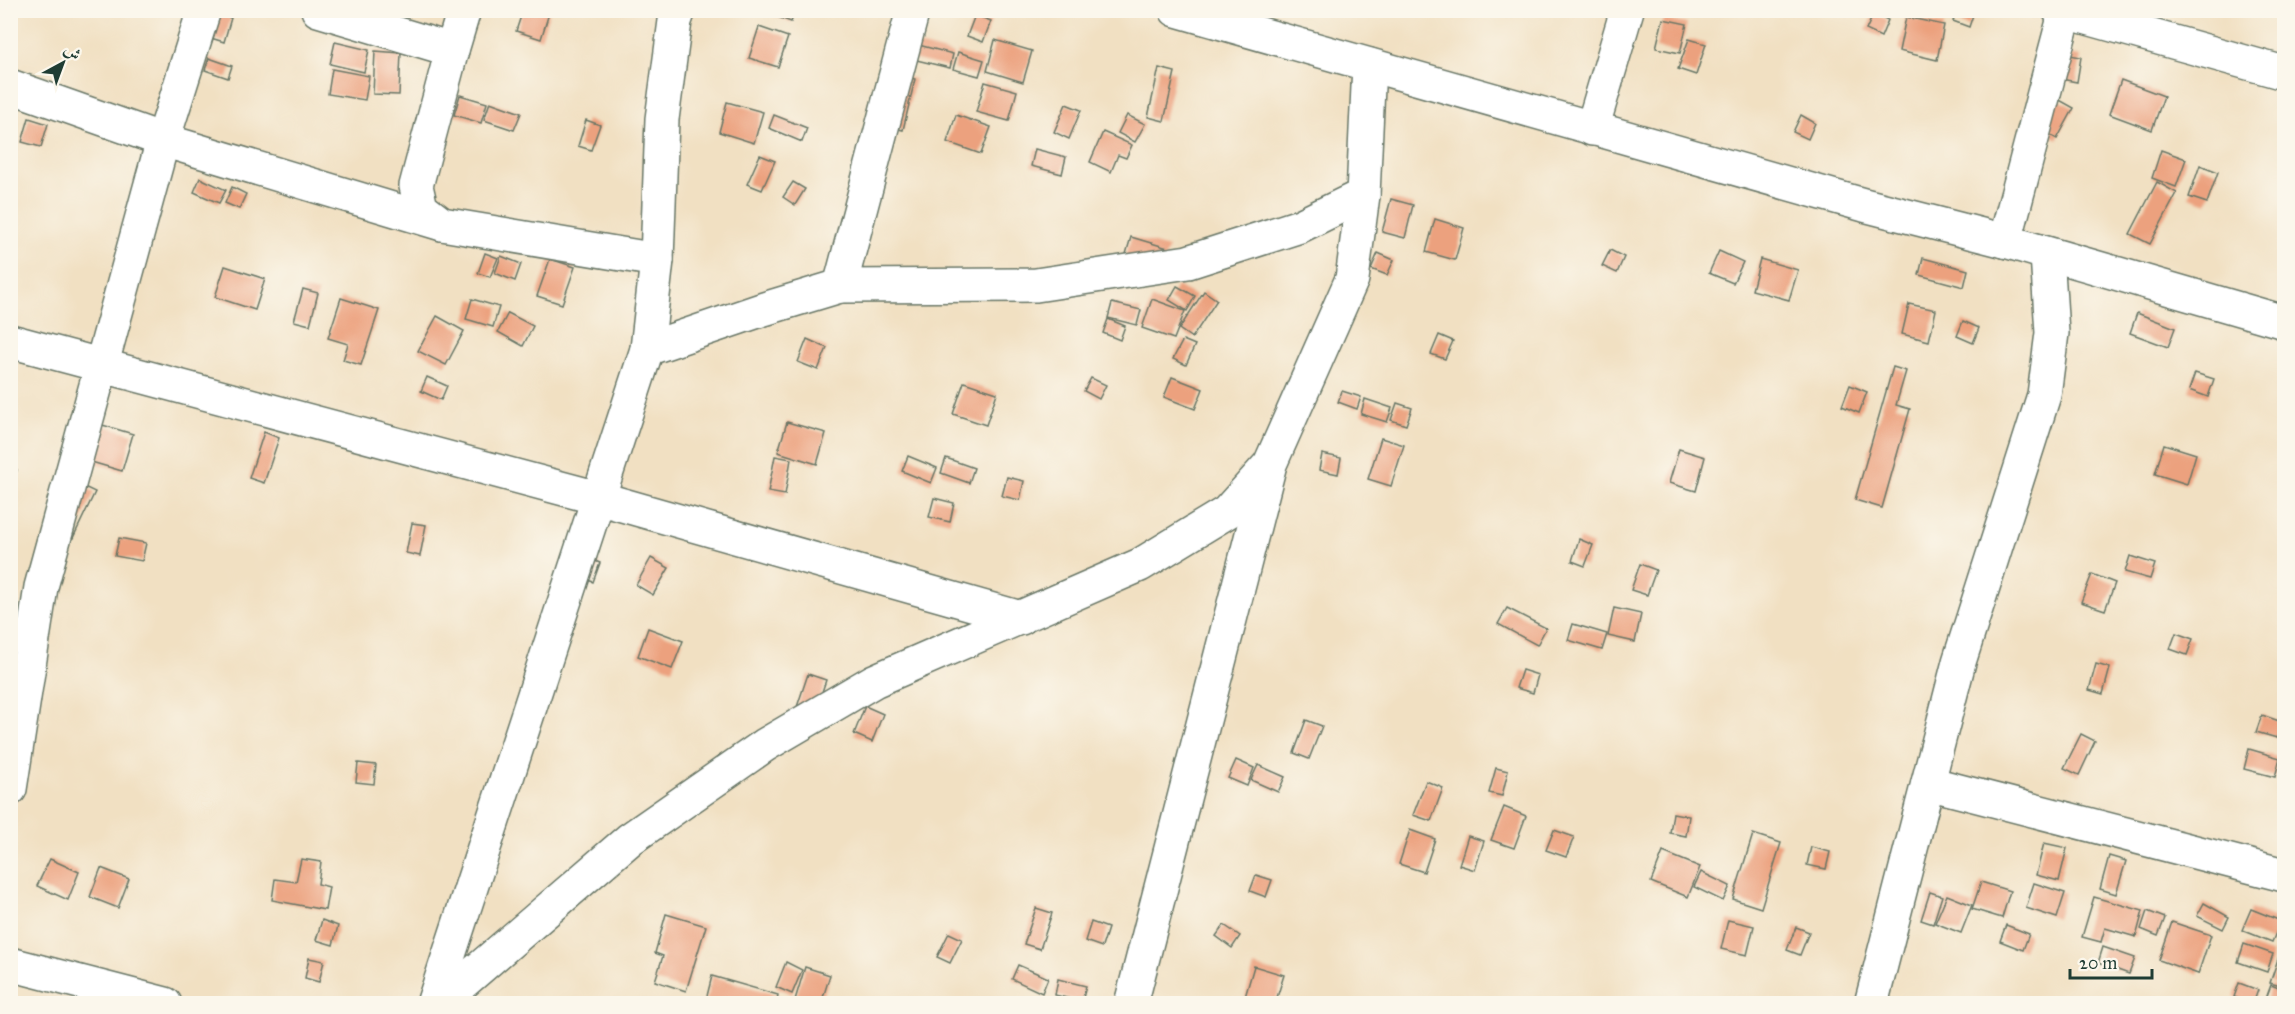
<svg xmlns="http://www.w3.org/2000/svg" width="2295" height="1014" font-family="'IM FELL Great Primer',Amiri,serif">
<rect width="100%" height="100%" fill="#fbf7ec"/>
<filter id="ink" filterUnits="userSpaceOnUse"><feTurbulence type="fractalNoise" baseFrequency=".0167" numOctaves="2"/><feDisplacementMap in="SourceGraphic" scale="12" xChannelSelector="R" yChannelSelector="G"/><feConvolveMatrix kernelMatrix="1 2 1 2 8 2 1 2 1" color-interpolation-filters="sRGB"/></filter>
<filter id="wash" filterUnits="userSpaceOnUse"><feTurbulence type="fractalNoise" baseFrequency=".008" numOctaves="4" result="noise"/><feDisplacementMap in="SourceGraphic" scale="24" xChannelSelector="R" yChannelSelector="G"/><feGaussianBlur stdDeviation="1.35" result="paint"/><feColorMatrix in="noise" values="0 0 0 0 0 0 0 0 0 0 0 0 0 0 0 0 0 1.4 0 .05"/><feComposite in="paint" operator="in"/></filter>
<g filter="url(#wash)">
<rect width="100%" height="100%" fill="#f1e0c2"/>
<g id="blocks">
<!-- building -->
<g fill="#eca17e">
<polygon points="523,10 550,10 541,39 516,31"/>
<polygon points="768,10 796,10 791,22 767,13"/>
<polygon points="1957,10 1974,12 1969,27 1953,21"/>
<polygon points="208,11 231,18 224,42 201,35"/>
<polygon points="1874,13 1888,20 1881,37 1866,30"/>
<polygon points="975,15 991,21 983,42 967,36"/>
<polygon points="1906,17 1944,25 1937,60 1899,51"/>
<polygon points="1663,19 1687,24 1680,53 1656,48"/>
<polygon points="759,27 788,37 778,67 749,58"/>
<polygon points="1689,39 1706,44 1696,75 1678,69"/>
<polygon points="995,40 1032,51 1023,82 987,71"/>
<polygon points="335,42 369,50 364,72 330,64"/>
<polygon points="911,43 953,54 950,68 908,58"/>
<polygon points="375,51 401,53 399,95 373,94"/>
<polygon points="958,52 984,60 979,76 953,69"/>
<polygon points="2054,52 2081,57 2077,82 2050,77"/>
<polygon points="209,58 232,66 228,78 205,70"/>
<polygon points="1159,68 1175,72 1164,121 1148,117"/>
<polygon points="332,69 369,76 365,100 328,94"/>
<polygon points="898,75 915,79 903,130 886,126"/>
<polygon points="2121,80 2164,96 2152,130 2109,114"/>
<polygon points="985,82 1017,91 1009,121 976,112"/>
<polygon points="2047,93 2074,108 2057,139 2030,124"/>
<polygon points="460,95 487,103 481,123 454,115"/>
<polygon points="490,102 521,113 514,130 484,120"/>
<polygon points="727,102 763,112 754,143 719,132"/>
<polygon points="1066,104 1081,110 1069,139 1054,132"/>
<polygon points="774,115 807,128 802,142 769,128"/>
<polygon points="956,115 991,127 981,154 947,142"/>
<polygon points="1127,115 1145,124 1135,142 1118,133"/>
<polygon points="1801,115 1815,123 1808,139 1793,132"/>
<polygon points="29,118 48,124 41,147 22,142"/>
<polygon points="586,120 600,125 591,150 578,146"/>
<polygon points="1103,132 1132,145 1126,158 1118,155 1111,172 1090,162"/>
<polygon points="1035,149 1066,157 1062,174 1031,166"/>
<polygon points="2161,150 2186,159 2176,187 2152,178"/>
<polygon points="760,155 775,161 762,190 747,184"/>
<polygon points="2200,165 2218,172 2207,203 2189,197"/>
<polygon points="200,178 226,190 219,203 194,192"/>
<polygon points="793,182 805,189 795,205 783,197"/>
<polygon points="2157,182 2177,193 2150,244 2130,234"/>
<polygon points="232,187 246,194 239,209 225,203"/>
<polygon points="1391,199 1413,205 1405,238 1382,232"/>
<polygon points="1435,219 1464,228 1455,260 1426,252"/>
<polygon points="1131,237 1168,248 1161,271 1124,261"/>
<polygon points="1610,250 1624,257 1617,273 1602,266"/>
<polygon points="1719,251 1743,262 1733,283 1709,273"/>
<polygon points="485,253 498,258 490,277 478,273"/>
<polygon points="1378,253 1394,260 1387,275 1371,269"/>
<polygon points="501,256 521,264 515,281 495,273"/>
<polygon points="1923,258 1968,270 1964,287 1919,275"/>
<polygon points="550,259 575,267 562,304 537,296"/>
<polygon points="1760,259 1798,270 1789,300 1752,290"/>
<polygon points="225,266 265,279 255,310 215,297"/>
<polygon points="1177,286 1195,296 1187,311 1169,300"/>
<polygon points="303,289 318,293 310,325 294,321"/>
<polygon points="1204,291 1217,300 1192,338 1179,329"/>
<polygon points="341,298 379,310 361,365 343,360 348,344 328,338"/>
<polygon points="472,299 499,307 493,327 466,319"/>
<polygon points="1152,299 1185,311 1174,339 1142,328"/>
<polygon points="1112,303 1141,310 1137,325 1108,318"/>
<polygon points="1909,304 1936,310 1929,341 1902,334"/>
<polygon points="508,313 533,326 523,346 498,332"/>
<polygon points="2137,313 2175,328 2168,347 2130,333"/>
<polygon points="437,316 464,331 446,365 418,351"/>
<polygon points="1108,319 1125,326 1120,340 1103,333"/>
<polygon points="1963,321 1979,328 1973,343 1957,336"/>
<polygon points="1439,335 1453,341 1445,359 1431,354"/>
<polygon points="807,339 827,348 818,370 798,362"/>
<polygon points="1183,340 1195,345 1186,365 1173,359"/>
<polygon points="1893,367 1906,371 1896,405 1910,409 1882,508 1855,500"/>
<polygon points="2195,373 2214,379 2208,397 2189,390"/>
<polygon points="427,377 447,386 441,400 421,391"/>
<polygon points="1172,377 1203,389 1195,409 1164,397"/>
<polygon points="1091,378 1106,385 1099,399 1084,391"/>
<polygon points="964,382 997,393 986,425 953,414"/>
<polygon points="1850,385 1867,392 1859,413 1842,406"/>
<polygon points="1342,391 1361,397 1357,409 1338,402"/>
<polygon points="1365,399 1392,408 1387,422 1361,414"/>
<polygon points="1397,403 1412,408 1406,425 1391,420"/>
<polygon points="787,422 826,433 817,464 778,452"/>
<polygon points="99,424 133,434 122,471 88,461"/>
<polygon points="264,432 279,438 264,483 249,478"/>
<polygon points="1381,438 1404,445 1391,486 1368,479"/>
<polygon points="2164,444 2196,454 2187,484 2155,474"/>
<polygon points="1679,449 1705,457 1696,491 1669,483"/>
<polygon points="1322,454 1341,458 1338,474 1319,470"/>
<polygon points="775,456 791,459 785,495 768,492"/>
<polygon points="908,456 937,468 931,483 902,471"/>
<polygon points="946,458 974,468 969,483 941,473"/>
<polygon points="10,467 17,470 11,486 10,486"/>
<polygon points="1007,477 1024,481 1020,500 1002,496"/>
<polygon points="78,484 95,492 73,538 56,530"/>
<polygon points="934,498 954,503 950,522 929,517"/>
<polygon points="412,523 426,525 420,556 406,553"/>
<polygon points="119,538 146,543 142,561 115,556"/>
<polygon points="1579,539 1593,545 1585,566 1572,561"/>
<polygon points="580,555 600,563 593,582 573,574"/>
<polygon points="2130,556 2155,564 2150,579 2125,572"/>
<polygon points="651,558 669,568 653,595 636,585"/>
<polygon points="1640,564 1656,570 1647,595 1631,590"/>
<polygon points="2092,574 2115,583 2105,610 2081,602"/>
<polygon points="1507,608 1546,628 1537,645 1498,624"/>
<polygon points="1614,608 1641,614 1635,642 1608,636"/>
<polygon points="1573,624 1607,634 1602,650 1568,640"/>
<polygon points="648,628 683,641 672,669 638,656"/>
<polygon points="2176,633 2193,639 2187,655 2170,649"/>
<polygon points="2096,664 2110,668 2103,694 2089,690"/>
<polygon points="1522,670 1538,675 1533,693 1516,688"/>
<polygon points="808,674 826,680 814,716 796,710"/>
<polygon points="865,706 883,714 872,742 854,734"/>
<polygon points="2262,715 2282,722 2277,738 2256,732"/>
<polygon points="1306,720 1322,726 1309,759 1294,753"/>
<polygon points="2081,734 2095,741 2079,775 2064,768"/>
<polygon points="2249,749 2280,758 2275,777 2244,769"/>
<polygon points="1236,760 1254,768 1247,786 1228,778"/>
<polygon points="358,763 376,765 374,784 356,782"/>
<polygon points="1258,765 1285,777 1278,792 1251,780"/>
<polygon points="1496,768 1508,771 1502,796 1489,793"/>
<polygon points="1426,781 1443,788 1431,821 1413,815"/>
<polygon points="1504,807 1526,816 1514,848 1491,840"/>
<polygon points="1673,813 1689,816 1686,836 1670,833"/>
<polygon points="1410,830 1435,839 1424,872 1399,864"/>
<polygon points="1554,830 1574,837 1566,857 1546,850"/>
<polygon points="1753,834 1781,843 1761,908 1733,899"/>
<polygon points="1468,836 1484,841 1475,870 1459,865"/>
<polygon points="2044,843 2067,848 2059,881 2036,875"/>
<polygon points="1811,847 1830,852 1826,869 1807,865"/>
<polygon points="1663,852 1700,867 1688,897 1651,882"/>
<polygon points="2109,856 2126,861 2116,894 2100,889"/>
<polygon points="50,859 79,872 68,900 37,886"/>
<polygon points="301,859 321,862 318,884 329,887 325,910 272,900 275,879 296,882"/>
<polygon points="101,868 129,879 118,908 90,897"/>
<polygon points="1701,872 1730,886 1723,901 1694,887"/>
<polygon points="1256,875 1272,880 1266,897 1250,891"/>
<polygon points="1981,882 2010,891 2002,918 1972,909"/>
<polygon points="2034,883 2065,893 2057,918 2026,908"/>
<polygon points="1930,892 1942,896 1933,924 1921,920"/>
<polygon points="1947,895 1972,905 1961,933 1935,923"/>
<polygon points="2094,897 2143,911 2136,937 2105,928 2101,942 2082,937"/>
<polygon points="2204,903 2229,917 2223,929 2197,916"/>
<polygon points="1036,908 1052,913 1040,949 1024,944"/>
<polygon points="2251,909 2281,921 2272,942 2242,930"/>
<polygon points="2147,911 2165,918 2158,936 2141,929"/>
<polygon points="666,914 706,926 686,991 655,981 663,956 655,953"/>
<polygon points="322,920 338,926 333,945 316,940"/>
<polygon points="1728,920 1754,926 1747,955 1721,949"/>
<polygon points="1091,922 1108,928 1102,947 1085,941"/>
<polygon points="2172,922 2211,935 2198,974 2159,960"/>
<polygon points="1224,925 1240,936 1232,948 1216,936"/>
<polygon points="2006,925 2029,934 2023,950 2000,941"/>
<polygon points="1796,927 1809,932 1800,955 1787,950"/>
<polygon points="949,933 962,939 950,963 937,957"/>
<polygon points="2244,944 2273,954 2267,972 2238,962"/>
<polygon points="2103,947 2135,958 2129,974 2098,963"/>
<polygon points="2280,953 2284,955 2284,987 2270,983"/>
<polygon points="309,958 324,961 319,982 305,978"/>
<polygon points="786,962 802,970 792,994 776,987"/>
<polygon points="1018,965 1048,978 1042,993 1012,979"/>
<polygon points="1254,966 1284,975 1275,1004 1268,1004 1245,997"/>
<polygon points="805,967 830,975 821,1004 806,1004 795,1000"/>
<polygon points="712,976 778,995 776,1004 705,1004"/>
<polygon points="1058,979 1086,986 1082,1002 1055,995"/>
<polygon points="2239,983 2258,990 2253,1004 2234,997"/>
<polygon points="2271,985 2284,990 2284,1004 2264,1004"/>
</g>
</g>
</g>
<g filter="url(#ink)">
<use href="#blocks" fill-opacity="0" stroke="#687666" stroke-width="1.5"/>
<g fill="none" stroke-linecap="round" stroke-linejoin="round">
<defs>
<g id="minor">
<polyline points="318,10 452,50 464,10"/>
<polyline points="913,10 840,286 1036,285 1188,262 1300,226 1363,195"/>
<polyline points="1176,10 1864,205 2005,241 2284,322"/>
<polyline points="2059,10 2284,73"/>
<polyline points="452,50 416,186 421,208 442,224 657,260"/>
<polyline points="10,86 163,140 442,224"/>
<polyline points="1592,129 1627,10"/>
<polyline points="2005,241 2066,10"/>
<polyline points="10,341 598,498 1021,618"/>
<polyline points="647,349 764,309 840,286"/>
<polyline points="1928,783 2284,875"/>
<polyline points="10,789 41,587 163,140 204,10"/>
<polyline points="10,964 165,1004"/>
<polyline points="433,1004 647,349 657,260 662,119 675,21 679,10"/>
<polyline points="438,1004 630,839 765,745 874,681 1140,565 1227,512 1270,464 1352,279 1363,195 1369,65"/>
<polyline points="1131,1004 1269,468"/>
<polyline points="1871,1004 1959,662 2044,395 2052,333 2047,254"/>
</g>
</defs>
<!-- minor casing -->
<use href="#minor" stroke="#687666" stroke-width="36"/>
<!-- minor -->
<use href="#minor" stroke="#fff" stroke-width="33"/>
</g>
</g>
<!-- margin -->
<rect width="2295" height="1014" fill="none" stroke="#fbf7ec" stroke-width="36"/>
<!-- north arrow -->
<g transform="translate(63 63) rotate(41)" stroke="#fbf7ec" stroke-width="4.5" paint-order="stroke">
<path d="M0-4.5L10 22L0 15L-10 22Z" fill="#1f3d34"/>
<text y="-9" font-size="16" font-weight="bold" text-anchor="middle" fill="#1f3d34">ش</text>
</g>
<!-- scale -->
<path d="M2070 969v9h82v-9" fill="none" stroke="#1f3d34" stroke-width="3"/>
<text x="2079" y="969" font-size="18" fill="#1f3d34" stroke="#fbf7ec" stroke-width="4.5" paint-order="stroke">20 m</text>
</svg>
